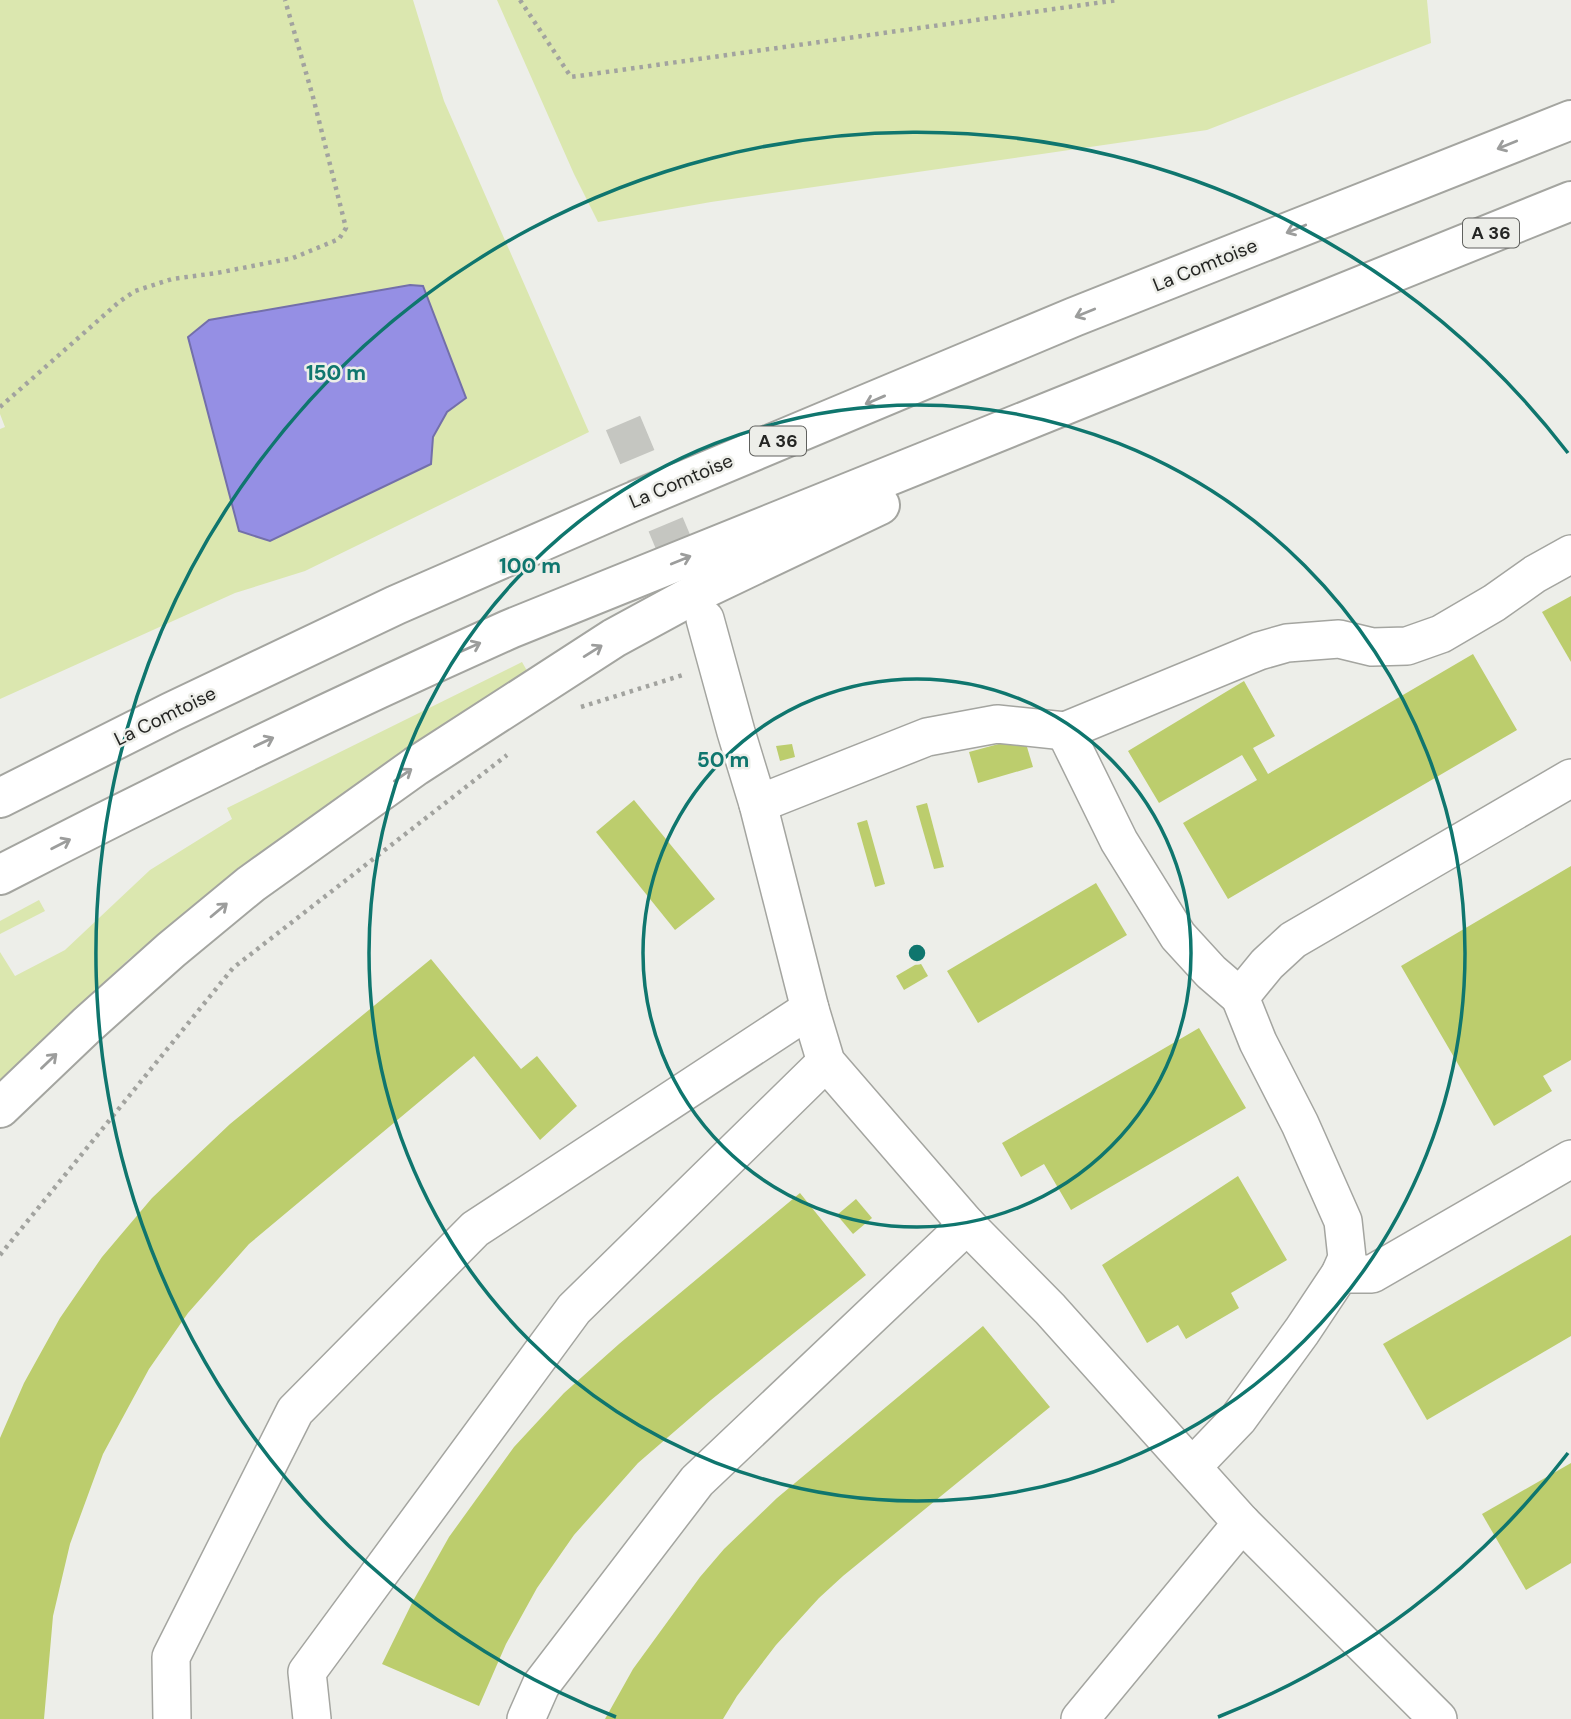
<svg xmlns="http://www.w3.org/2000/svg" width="1571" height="1719" font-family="'DM Sans',sans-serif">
<rect width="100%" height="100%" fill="#edeee9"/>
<!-- green -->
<g fill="#dbe7af">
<polygon points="0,0 413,0 444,101 589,432 305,571 235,593 0,699 0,429 5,427 0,414"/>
<polygon points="497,0 1427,0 1431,43 1207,130 711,202 598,222 574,174"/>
<polygon points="522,662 530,676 234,879 130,958 0,1080 0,952 15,976 65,950 150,870 232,819 227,808"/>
<polygon points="39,900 45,911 0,934 0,921"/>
</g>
<!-- water -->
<polygon fill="#958fe4" stroke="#736faa" stroke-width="2" points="410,285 423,286 466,398 447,412 433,437 431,464 270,541 239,531 188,337 209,320"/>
<!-- building -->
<g fill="#bccd6d">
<polygon points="1571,596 1571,662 1542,612"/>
<polygon points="1473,654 1517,730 1228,899 1183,823 1257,780 1242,755 1159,803 1128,751 1244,681 1275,736 1253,748 1268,774"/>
<polygon points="1024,737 1033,767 978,783 969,752"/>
<polygon points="792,744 795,757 780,761 776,746"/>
<polygon points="634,800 715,899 675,930 596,832"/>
<polygon points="927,803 944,867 934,869 916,806"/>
<polygon points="867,820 885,884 875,887 857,823"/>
<polygon points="1571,866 1571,1060 1543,1076 1552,1091 1494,1126 1401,966"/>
<polygon points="1096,883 1127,935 978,1023 947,971"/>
<polygon points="431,959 521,1069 537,1056 577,1106 540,1140 474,1056 249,1244 188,1313 149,1369 103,1454 70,1544 53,1616 44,1719 0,1719 0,1438 24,1383 60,1318 102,1257 152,1198 230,1124"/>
<polygon points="920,962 928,976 904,990 896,976"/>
<polygon points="1199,1028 1246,1108 1071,1210 1044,1164 1021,1177 1002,1143"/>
<polygon points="1238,1176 1287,1260 1231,1293 1239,1308 1186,1339 1178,1325 1147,1343 1102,1265"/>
<polygon points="800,1193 866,1275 711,1400 638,1463 574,1535 537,1588 506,1644 479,1706 382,1664 413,1601 449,1537 514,1447 564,1393 619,1344"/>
<polygon points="856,1199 872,1218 853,1234 837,1215"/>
<polygon points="1571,1235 1571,1336 1427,1420 1383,1344"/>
<polygon points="983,1326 1050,1407 843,1576 819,1598 776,1645 737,1696 723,1719 605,1719 633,1669 700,1577 724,1549 777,1498"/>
<polygon points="1571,1463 1571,1563 1526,1590 1482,1514"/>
</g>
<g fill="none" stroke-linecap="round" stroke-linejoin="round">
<!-- minor-tunnel -->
<polyline stroke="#c5c6c1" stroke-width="37" stroke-dasharray="37 18" stroke-linecap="butt" points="623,423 692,587"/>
<defs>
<g id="minor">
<polyline points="705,619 736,732 758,804 810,1009 826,1062 967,1225 1050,1309 1242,1523 1438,1719"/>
<polyline points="758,804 927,737 997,724 1065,731"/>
<polyline points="1240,997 1211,972 1178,936 1119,841 1065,731 1259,651 1287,643 1339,639 1372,647 1407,646 1441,634 1494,603 1535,574 1571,554"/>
<polyline points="1340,1274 1372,1274 1571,1159"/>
<polyline points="1192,1467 1238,1419 1302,1331 1340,1274 1347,1258 1343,1221 1300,1124 1258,1042 1240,997 1267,964 1293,940 1571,778"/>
<polyline points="172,1719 171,1657 295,1411 475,1229 810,1009"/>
<polyline points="312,1719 307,1672 574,1309 826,1062"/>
<polyline points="526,1719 541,1685 697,1481 967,1225"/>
<polyline points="1080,1719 1242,1523"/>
</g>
<g id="highway">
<polyline points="0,798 171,712 396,605 630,503 1074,317 1571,120"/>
<path d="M0,875C168,788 338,706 510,629L1571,201"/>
<polyline points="0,1108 87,1025 171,950 251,884 416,766 614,638 706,588 880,505"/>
</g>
</defs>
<!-- minor casing -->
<use href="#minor" stroke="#a4a5a0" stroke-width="40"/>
<!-- highway casing -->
<use href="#highway" stroke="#a4a5a0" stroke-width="42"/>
<!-- path -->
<g stroke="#a2a39f" stroke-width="4.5" stroke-dasharray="3.5 5" stroke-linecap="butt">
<polyline points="520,0 571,77 1118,0"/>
<polyline points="0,407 119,302 135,291 172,279 217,273 293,258 339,239 346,228 313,97 285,0"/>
<polyline points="581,707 683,675"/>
<polyline points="0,1255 233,968 507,755"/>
</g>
<!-- minor -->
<use href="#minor" stroke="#fff" stroke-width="37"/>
<!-- highway -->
<use href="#highway" stroke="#fff" stroke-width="38"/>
</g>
<!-- one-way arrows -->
<defs><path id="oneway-shaft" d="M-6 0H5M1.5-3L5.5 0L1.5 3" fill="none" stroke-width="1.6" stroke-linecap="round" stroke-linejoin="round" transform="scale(1.75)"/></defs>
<g stroke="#9c9d9c">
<use href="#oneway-shaft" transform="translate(1507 145) rotate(158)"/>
<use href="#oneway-shaft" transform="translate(1296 229) rotate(158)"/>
<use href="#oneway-shaft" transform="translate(1085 313) rotate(158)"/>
<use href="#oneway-shaft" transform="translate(875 400) rotate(157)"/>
<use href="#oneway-shaft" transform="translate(681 560) rotate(-22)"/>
<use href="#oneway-shaft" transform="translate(471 647) rotate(-24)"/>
<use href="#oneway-shaft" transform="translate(593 651) rotate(-32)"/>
<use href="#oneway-shaft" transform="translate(264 742) rotate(-25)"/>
<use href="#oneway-shaft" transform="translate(403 775) rotate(-35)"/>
<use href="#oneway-shaft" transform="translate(61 844) rotate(-27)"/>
<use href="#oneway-shaft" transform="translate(219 910) rotate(-40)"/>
<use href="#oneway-shaft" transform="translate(49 1061) rotate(-44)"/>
</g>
<!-- distance rings -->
<g fill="none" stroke="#0f766e" stroke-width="3.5">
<circle cx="917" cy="953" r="274"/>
<circle cx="917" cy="953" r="548"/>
<path d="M1568 1453A821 821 0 0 1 1218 1717M616 1717A821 821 0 1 1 1568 453"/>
</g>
<g text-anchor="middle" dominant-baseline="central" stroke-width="5" stroke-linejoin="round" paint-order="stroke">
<!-- shield labels -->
<g fill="#edeee9" stroke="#60615e" stroke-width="2">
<rect x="1463" y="218.5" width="56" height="29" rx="5"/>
<rect x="750" y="426.5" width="56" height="29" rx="5"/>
</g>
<g font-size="18" font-weight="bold" fill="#242523">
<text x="1491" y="233">A 36</text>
<text x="778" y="441">A 36</text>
</g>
<!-- street labels -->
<g font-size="19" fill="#242523" stroke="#edeee9">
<text transform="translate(1205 265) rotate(-22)">La Comtoise</text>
<text transform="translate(681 481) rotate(-23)">La Comtoise</text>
<text transform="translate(165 716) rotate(-26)">La Comtoise</text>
</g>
</g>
<circle cx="917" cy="953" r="10" fill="#0f766e" stroke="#edeee9" stroke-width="3.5"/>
<g font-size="21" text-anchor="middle" font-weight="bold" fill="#0f766e" stroke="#edeee9" stroke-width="5" stroke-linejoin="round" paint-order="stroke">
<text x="336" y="380">150 m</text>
<text x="530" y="573">100 m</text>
<text x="723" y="767">50 m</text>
</g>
</svg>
